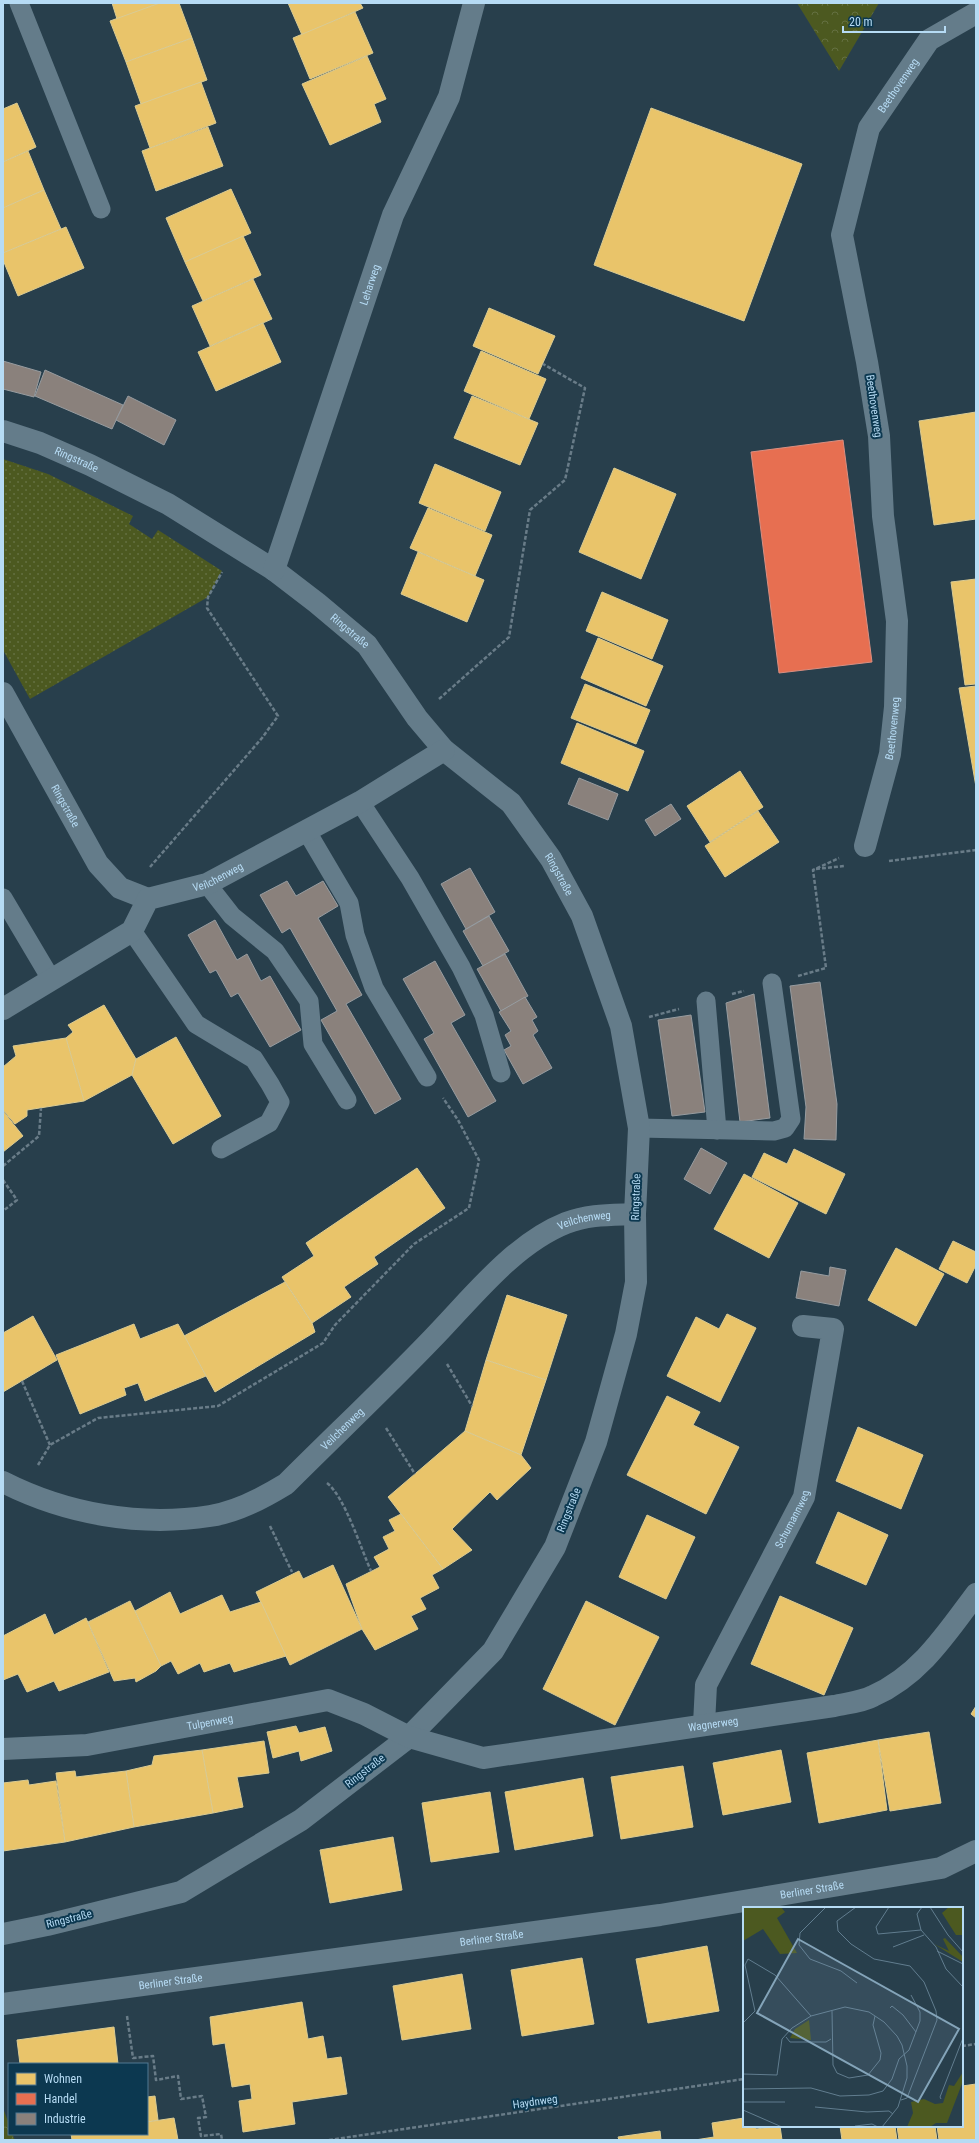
<svg xmlns="http://www.w3.org/2000/svg" width="979" height="2143" font-family="'Roboto Condensed',sans-serif">
<defs>
<pattern id="grass-dots" width="8" height="8" patternUnits="userSpaceOnUse"><rect width="8" height="8" fill="#4c5920"/><path d="M2 2h.1M6 6h.1" fill="none" stroke="#647041" stroke-width="1.8" stroke-linecap="round"/></pattern>
<pattern id="forest-crowns" width="20" height="18" patternUnits="userSpaceOnUse"><rect width="20" height="18" fill="#4c5920"/><path d="M2 6a3 3 0 1 1 6 0M12 15a3 3 0 1 1 6 0" fill="none" stroke="#647041"/></pattern>
</defs>
<rect width="100%" height="100%" fill="#283f4c"/>
<!-- grass -->
<polygon fill="url(#grass-dots)" points="3,459 48,474 133,516 129,524 152,539 158,530 222,571 208,597 30,699 3,650"/>
<!-- forest -->
<g fill="url(#forest-crowns)">
<polygon points="797,3 879,3 839,71"/>
<polygon points="3,2108 9,2124 9,2134 12,2134 15,2140 3,2140"/>
</g>
<!-- homes -->
<g fill="#e9c46a" stroke="#dacb93">
<polygon points="112,3 160,3 117,19"/>
<polygon points="160,3 179,3 192,38 126,62 110,21"/>
<polygon points="288,3 360,3 363,8 302,35"/>
<polygon points="355,12 373,53 310,79 293,38"/>
<polygon points="192,38 207,80 141,104 126,62"/>
<polygon points="367,56 386,99 374,104 381,122 330,145 302,84"/>
<polygon points="201,82 216,123 150,148 135,106"/>
<polygon points="17,103 36,147 3,162 3,109"/>
<polygon points="651,108 802,164 744,321 594,265"/>
<polygon points="208,127 223,166 156,191 142,151"/>
<polygon points="28,151 44,190 3,208 3,162"/>
<polygon points="231,189 251,233 185,262 166,218"/>
<polygon points="44,190 61,229 3,253 3,208"/>
<polygon points="66,227 84,268 18,296 3,260 3,253"/>
<polygon points="243,236 261,275 203,301 185,262"/>
<polygon points="253,279 272,319 210,346 192,306"/>
<polygon points="489,308 555,336 538,374 473,346"/>
<polygon points="263,323 281,362 216,391 198,352"/>
<polygon points="481,351 546,379 529,419 464,391"/>
<polygon points="472,396 538,423 520,465 454,438"/>
<polygon points="976,412 976,519 934,525 919,421"/>
<polygon points="435,464 501,492 485,531 419,503"/>
<polygon points="614,468 676,494 641,579 579,552"/>
<polygon points="428,508 492,535 475,576 410,548"/>
<polygon points="418,552 484,580 467,622 401,594"/>
<polygon points="976,579 976,684 965,685 951,582"/>
<polygon points="602,592 668,620 652,659 586,631"/>
<polygon points="598,638 663,666 646,706 581,678"/>
<polygon points="585,684 650,710 636,744 571,718"/>
<polygon points="976,686 976,787 959,688"/>
<polygon points="577,723 644,751 628,791 561,763"/>
<polygon points="740,771 763,807 710,842 687,806"/>
<polygon points="758,811 779,842 725,877 705,846"/>
<polygon points="104,1005 136,1059 132,1075 84,1101 66,1038 73,1032 68,1025"/>
<polygon points="176,1037 221,1116 173,1144 132,1075 136,1059"/>
<polygon points="66,1038 84,1101 27,1110 27,1116 15,1124 3,1110 3,1067 16,1056 13,1046"/>
<polygon points="3,1111 23,1136 3,1152"/>
<polygon points="794,1149 845,1174 826,1214 752,1177 764,1153 787,1164"/>
<polygon points="417,1168 445,1208 374,1257 378,1264 344,1287 351,1297 312,1323 282,1277 314,1256 306,1243"/>
<polygon points="744,1174 798,1203 769,1258 714,1229"/>
<polygon points="953,1241 976,1252 976,1265 967,1283 939,1269"/>
<polygon points="896,1248 944,1274 916,1326 868,1300"/>
<polygon points="285,1282 312,1323 315,1332 215,1392 184,1336"/>
<polygon points="507,1295 567,1315 546,1380 486,1360"/>
<polygon points="727,1314 756,1328 720,1402 667,1376 696,1317 719,1329"/>
<polygon points="33,1316 57,1360 3,1392 3,1333"/>
<polygon points="134,1324 140,1339 178,1324 206,1376 145,1401 138,1383 124,1388 126,1395 80,1414 56,1355"/>
<polygon points="486,1360 546,1380 521,1455 465,1431"/>
<polygon points="667,1396 700,1412 693,1425 739,1447 706,1514 627,1475"/>
<polygon points="858,1427 923,1455 901,1509 836,1481"/>
<polygon points="465,1431 521,1455 531,1468 497,1500 490,1492 452,1529 472,1550 443,1569 388,1497"/>
<polygon points="838,1512 888,1535 866,1585 816,1563"/>
<polygon points="401,1514 443,1569 432,1575 439,1588 420,1598 426,1609 411,1616 418,1629 375,1650 362,1629 346,1584 380,1567 374,1557 389,1549 383,1537 395,1531 389,1520"/>
<polygon points="647,1515 695,1537 666,1599 619,1577"/>
<polygon points="333,1565 362,1629 290,1665 256,1592 299,1571 303,1579"/>
<polygon points="170,1592 180,1614 222,1595 230,1612 261,1602 286,1656 234,1672 230,1663 204,1672 200,1663 178,1674 171,1661 161,1666 135,1611"/>
<polygon points="780,1596 853,1628 824,1695 751,1664"/>
<polygon points="130,1601 161,1666 156,1671 136,1682 135,1678 114,1681 88,1622"/>
<polygon points="586,1601 659,1637 615,1725 543,1689"/>
<polygon points="45,1614 54,1635 86,1618 109,1672 59,1691 54,1681 27,1692 18,1674 3,1680 3,1636"/>
<polygon points="976,1706 976,1718 971,1714"/>
<polygon points="296,1726 299,1733 325,1727 332,1751 301,1761 299,1751 273,1758 267,1732"/>
<polygon points="929,1732 941,1803 890,1811 878,1740"/>
<polygon points="878,1740 887,1810 819,1823 807,1753"/>
<polygon points="264,1741 269,1773 237,1777 243,1807 213,1813 202,1750"/>
<polygon points="202,1750 213,1813 134,1827 126,1771 152,1765 154,1756"/>
<polygon points="781,1750 791,1802 723,1815 713,1763"/>
<polygon points="683,1766 693,1827 621,1839 611,1777"/>
<polygon points="75,1771 76,1777 126,1771 134,1827 65,1842 56,1773"/>
<polygon points="583,1778 593,1836 515,1850 505,1792"/>
<polygon points="28,1780 29,1785 56,1781 65,1842 3,1851 3,1783"/>
<polygon points="490,1792 499,1852 431,1862 422,1803"/>
<polygon points="393,1837 402,1890 330,1903 320,1850"/>
<polygon points="707,1946 719,2011 648,2023 636,1959"/>
<polygon points="582,1958 594,2024 522,2036 511,1970"/>
<polygon points="462,1974 471,2029 402,2040 393,1986"/>
<polygon points="302,2002 308,2039 323,2036 327,2059 341,2057 347,2094 292,2102 295,2124 243,2132 239,2101 252,2099 250,2084 232,2087 225,2043 213,2045 210,2017"/>
<polygon points="114,2027 118,2064 20,2064 17,2040"/>
<polygon points="976,2084 976,2140 939,2140 937,2126 962,2126 962,2086"/>
<polygon points="155,2096 158,2120 147,2122 147,2097"/>
<polygon points="174,2118 178,2140 72,2140 71,2134 147,2134 147,2122"/>
<polygon points="744,2118 744,2126 755,2126 756,2129 780,2126 782,2140 695,2140 714,2137 712,2123"/>
<polygon points="840,2126 895,2126 897,2140 842,2140"/>
<polygon points="897,2126 935,2126 937,2140 899,2140"/>
<polygon points="660,2131 661,2140 619,2140 618,2137"/>
</g>
<!-- shops -->
<polygon fill="#e76f51" stroke="#d88f82" points="843,440 872,662 779,673 751,452"/>
<!-- industry -->
<g fill="#8a817c" stroke="#979ca0">
<polygon points="3,361 41,372 34,397 3,389"/>
<polygon points="45,370 123,405 112,429 35,396"/>
<polygon points="128,396 176,420 164,445 116,420"/>
<polygon points="579,778 618,794 608,820 568,804"/>
<polygon points="671,804 681,819 655,836 645,820"/>
<polygon points="470,868 495,912 466,929 441,884"/>
<polygon points="287,881 296,896 323,881 338,906 318,918 362,995 346,1004 401,1099 375,1114 321,1020 337,1011 290,928 282,933 260,895"/>
<polygon points="489,916 509,951 483,966 463,931"/>
<polygon points="215,920 237,960 247,954 261,981 270,976 301,1030 270,1047 238,993 231,997 216,970 210,973 188,935"/>
<polygon points="505,954 528,996 501,1011 477,969"/>
<polygon points="435,961 465,1015 451,1023 496,1101 468,1117 424,1039 434,1033 403,979"/>
<polygon points="820,982 837,1104 836,1140 804,1139 806,1107 790,986"/>
<polygon points="754,994 770,1118 740,1122 726,1003"/>
<polygon points="525,997 537,1017 532,1020 538,1031 533,1035 552,1068 523,1084 504,1050 511,1046 505,1035 511,1031 499,1012"/>
<polygon points="691,1015 705,1112 672,1116 658,1020"/>
<polygon points="701,1148 727,1163 710,1194 684,1179"/>
<polygon points="830,1267 846,1270 839,1306 796,1298 801,1271 829,1276"/>
</g>
<g fill="none" stroke-linecap="round" stroke-linejoin="round">
<!-- path -->
<g stroke="#697c88" stroke-width="2.5" stroke-dasharray="4 2" stroke-linecap="butt">
<polyline points="439,699 509,637 530,510 565,480 585,388 543,364"/>
<polyline points="889,861 976,850"/>
<polyline points="150,867 262,738 278,716 207,608 208,597 222,572"/>
<polyline points="816,869 844,866"/>
<polyline points="798,976 826,968 813,870 839,858"/>
<polyline points="732,994 744,991"/>
<polyline points="649,1017 679,1009"/>
<polyline points="3,1166 39,1136 41,1108"/>
<polyline points="3,1180 17,1200 3,1211"/>
<polyline points="447,1364 472,1406"/>
<polyline points="22,1381 50,1445"/>
<polyline points="386,1428 415,1474"/>
<polyline points="38,1465 50,1445 98,1418 218,1406 323,1343 335,1325 414,1244 469,1208 479,1160 458,1120 443,1098"/>
<path d="M327,1483C345,1497 361,1549 371,1571"/>
<polyline points="270,1526 292,1572"/>
<polyline points="127,2016 133,2058 153,2056 156,2080 178,2076 181,2099 202,2096 206,2117 198,2118 201,2136 221,2134 222,2140"/>
<polyline points="962,2046 976,2044"/>
<polyline points="329,2140 744,2079"/>
</g>
<!-- service -->
<g stroke="#647c8a" stroke-width="19">
<polyline points="19,3 101,209"/>
<polyline points="360,802 410,878 461,967 484,1015 501,1073"/>
<polyline points="306,830 349,903 355,935 374,988 427,1077"/>
<polyline points="207,884 232,916 275,951 309,1001 313,1044 347,1100"/>
<polyline points="3,898 51,979"/>
<polyline points="132,931 196,1024 254,1059 270,1084 280,1102 269,1123 221,1149"/>
<polyline points="706,1001 717,1130"/>
<polyline points="639,1128 774,1131 785,1128 791,1119 772,983"/>
</g>
<!-- minor -->
<g stroke="#647c8a" stroke-width="22">
<path id="s1" d="M3,431L40,443L90,465L168,504L274,570L317,603L367,645L417,718L444,750L511,803L551,859L582,916L621,1026L639,1128L635,1214L636,1282L626,1334L596,1442L555,1547L493,1651L409,1737L301,1820L181,1892L47,1925L3,1934"/>
<path id="s2" d="M274,570L393,215L449,97L474,3"/>
<path id="s3" d="M3,693L98,864L120,888L148,899"/>
<path id="s4" d="M865,846L890,754L895,707L897,621L883,516L879,436L867,362L842,235L869,128L929,40L976,13"/>
<path id="s5" d="M3,1009L132,931L148,899L207,884L360,802L444,750"/>
<path id="s6" d="M3,1482C66,1514 140,1527 210,1516C237,1512 263,1498 286,1484C334,1436 384,1389 432,1339C471,1299 513,1244 566,1223C589,1214 611,1215 635,1214"/>
<path id="s7" d="M704,1724L706,1685L804,1497L833,1329L803,1326"/>
<path id="s8" d="M3,1749L87,1745L328,1700L364,1714L409,1737L483,1758L834,1706C847,1703 862,1702 873,1696C920,1675 946,1634 976,1594"/>
<path id="s9" d="M3,2004L660,1915L941,1868L976,1851"/>
</g>
</g>
<g text-anchor="middle" dominant-baseline="central" stroke-width="4" stroke-linejoin="round" paint-order="stroke">
<!-- street labels -->
<g font-size="11" fill="#b6dbf4" stroke="#0c3850">
<text stroke="none"><textPath href="#s4" startOffset="781">Beethovenweg</textPath></text>
<text stroke="none"><textPath href="#s2" startOffset="301">Leharweg</textPath></text>
<text transform="translate(874 406) rotate(82)">Beethovenweg</text>
<text stroke="none"><textPath href="#s1" startOffset="79">Ringstraße</textPath></text>
<text stroke="none"><textPath href="#s1" startOffset="403">Ringstraße</textPath></text>
<text stroke="none"><textPath href="#s4" startOffset="121">Beethovenweg</textPath></text>
<text stroke="none"><textPath href="#s3" startOffset="129">Ringstraße</textPath></text>
<text stroke="none"><textPath href="#s1" startOffset="727">Ringstraße</textPath></text>
<text stroke="none"><textPath href="#s5" startOffset="260">Veilchenweg</textPath></text>
<text transform="translate(636 1197) rotate(-88)">Ringstraße</text>
<text stroke="none"><textPath href="#s6" startOffset="699">Veilchenweg</textPath></text>
<text stroke="none"><textPath href="#s6" startOffset="375">Veilchenweg</textPath></text>
<text transform="translate(569 1510) rotate(-68)">Ringstraße</text>
<text stroke="none"><textPath href="#s7" startOffset="226">Schumannweg</textPath></text>
<text stroke="none"><textPath href="#s8" startOffset="209">Tulpenweg</textPath></text>
<text stroke="none"><textPath href="#s8" startOffset="728">Wagnerweg</textPath></text>
<text transform="translate(365 1771) rotate(-38)">Ringstraße</text>
<text stroke="none"><textPath href="#s9" startOffset="817">Berliner Straße</textPath></text>
<text transform="translate(69 1919) rotate(-14)">Ringstraße</text>
<text stroke="none"><textPath href="#s9" startOffset="493">Berliner Straße</textPath></text>
<text stroke="none"><textPath href="#s9" startOffset="169">Berliner Straße</textPath></text>
<text transform="translate(535 2102) rotate(-8)">Haydnweg</text>
</g>
</g>
<!-- overview -->
<g transform="translate(743 1907)">
<rect width="220" height="220" fill="#283f4c"/>
<path d="M66,113L68,133L47,131L52,122Z" fill="#4c5920"/>
<path d="M0,0H38L42,5L34,11L54,46L37,47L20,22L0,34ZM206,0H220V28H213L199,6ZM202,31L220,50V55L191,37L206,44L200,32ZM220,165V174L204,216H193L187,220H164L170,206L168,195L181,192L192,197L200,196L206,178L211,179Z" fill="#4c5920"/>
<path fill="none" stroke="#617d8f" stroke-width="1" d="M83,0L57,26L56,38L67,52L98,64L114,76M113,0L94,14L95,24L108,37L131,52L167,59L181,75L193,104L194,113L164,191L158,193M146,0L133,20L135,27L178,23M179,0L174,7L178,23L193,40L203,62L220,80M187,0L205,28L220,45M150,40L181,28M194,44L220,57M147,101L149,99L160,108L173,125M89,104L90,158L94,166L106,171L125,168L137,153L138,146L130,118L132,109M0,116L12,104L2,58L5,52L32,68L68,109M43,130L47,135H83L88,132M0,167L34,168L39,132L49,121L68,109L102,100L126,105L141,115L154,129L159,138L164,159V171L155,200L139,220M0,182L68,181L97,189L126,188L140,184L149,172L156,152L166,143L177,114V105L168,88M198,192L197,190L220,131M0,195H42M72,200L124,205L146,204L150,207M0,203L39,220M112,219L129,217L135,220"/>
<path fill="#84a4b9" fill-opacity="0.15" stroke="#84a4b9" stroke-width="2" d="M55,32L216,122L175,195L14,106Z"/>
<rect width="220" height="220" fill="none" stroke="#b6dbf4" stroke-width="2"/>
</g>
<!-- border -->
<rect width="979" height="2143" fill="none" stroke="#b6dbf4" stroke-width="8"/>
<!-- legend -->
<rect x="8" y="2063" width="140" height="72" fill="#0c3850" stroke="#507992"/>
<rect x="16" y="2073" width="20" height="12" fill="#e9c46a" stroke="#507992"/>
<text x="44" y="2083" font-size="12" fill="#b6dbf4">Wohnen</text>
<rect x="16" y="2093" width="20" height="12" fill="#e76f51" stroke="#507992"/>
<text x="44" y="2103" font-size="12" fill="#b6dbf4">Handel</text>
<rect x="16" y="2113" width="20" height="12" fill="#8a817c" stroke="#507992"/>
<text x="44" y="2123" font-size="12" fill="#b6dbf4">Industrie</text>
<!-- scale -->
<path d="M843 26v6h102v-6" fill="none" stroke="#b6dbf4" stroke-width="2"/>
<text x="849" y="26" font-size="12" fill="#b6dbf4" stroke="#0c3850" stroke-width="3" paint-order="stroke">20 m</text>
</svg>
